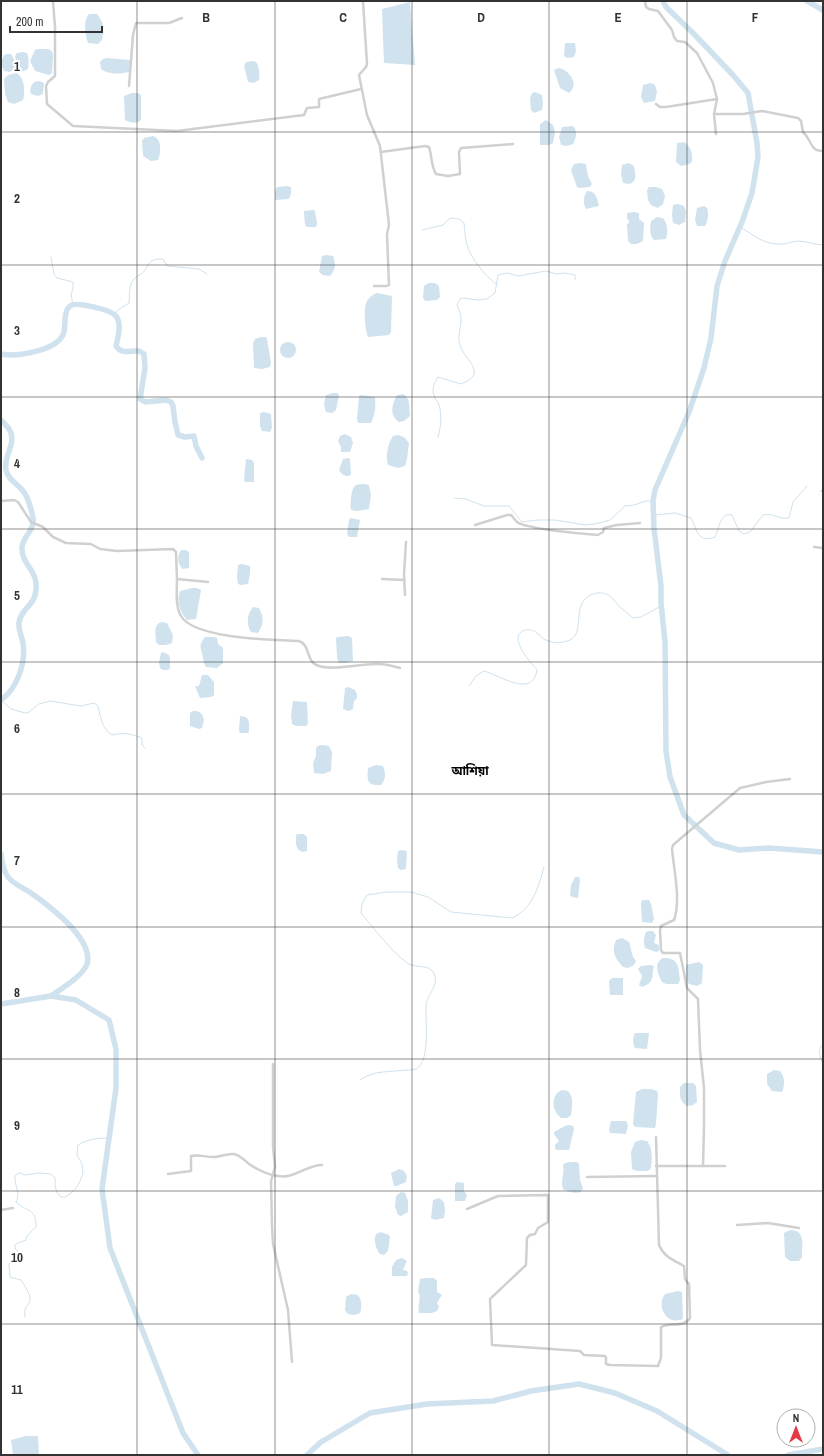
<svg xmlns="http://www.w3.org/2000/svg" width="824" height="1456" font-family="'Archivo Narrow','Noto Sans Bengali',sans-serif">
<rect width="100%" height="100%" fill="#fff"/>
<!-- water -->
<g fill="#cfe2ee">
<polygon points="410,2 415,65 384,63 382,9"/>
<path d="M89,14H97C104,22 104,29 102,40L98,44L88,43C85,35 83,20 89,14Z"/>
<polygon points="565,43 575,43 576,51 574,57 567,58 564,56"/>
<polygon points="38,49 48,49 52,51 53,56 52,73 49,75 35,71 30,61 35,50"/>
<path d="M23,52L27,53C29,58 29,63 28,69L24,71L19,72L18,70L15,56L17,53Z"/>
<path d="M7,54H11L14,59V69L10,72L4,71C1,65 1,61 4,55Z"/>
<path d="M107,58L130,60L129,72C120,74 109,75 101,69L100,62L103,59Z"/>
<path d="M254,61L257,63C259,68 260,74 259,80L254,83L248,82L244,66L246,62Z"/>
<path d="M559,68C569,70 580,84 569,93L560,88L554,70Z"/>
<path d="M16,73C25,77 25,92 23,100L14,104L8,102L5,93L4,79L8,75Z"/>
<path d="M39,81L44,83L43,94L38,96L31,94C29,89 31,86 34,82Z"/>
<polygon points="651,83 655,85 657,92 655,101 644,103 641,97 643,85"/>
<polygon points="535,92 542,95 543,103 542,110 534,113 531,110 530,98 532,93"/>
<path d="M132,93H138L141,95V120C137,124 130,123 125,120L124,96Z"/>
<polygon points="546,120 553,125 555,132 553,143 549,145 540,145 540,124"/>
<path d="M573,126C578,131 576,138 573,144L567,146L561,145L559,137L562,127Z"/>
<path d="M153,136C162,139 161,152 158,160L151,161L143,156L142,141L144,138Z"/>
<path d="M684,142C692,148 692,153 692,162L689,164L681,166L676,162L677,143Z"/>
<polygon points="581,163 586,164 588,176 592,184 590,187 580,188 577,187 571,170 574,164"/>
<path d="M628,163L633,165C637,175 637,187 623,183L621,174L622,165Z"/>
<polygon points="287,186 291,187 291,194 289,199 275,200 275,191 277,187"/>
<polygon points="649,187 656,187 662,189 665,196 663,204 658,208 651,205 648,200 647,190"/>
<path d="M587,191C596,191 597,198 599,206L586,209C583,203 583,197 587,191Z"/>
<polygon points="678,204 684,206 686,211 685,222 679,225 673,223 672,215 673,205"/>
<path d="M704,206L707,208C709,214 708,221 705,226H697L695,220L697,208Z"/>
<polygon points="313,210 315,211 317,223 316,227 307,227 305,225 304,212 304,211"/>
<polygon points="634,212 639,213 639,219 644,223 643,241 637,244 631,244 628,241 627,224 629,223 629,220 627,219 627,213"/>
<path d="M657,217L663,218C668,225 668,231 666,239L654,240C649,235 650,227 651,221Z"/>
<path d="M327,255L333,256C336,264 336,269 330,276L323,275L319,272L322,256Z"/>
<polygon points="429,283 435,283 439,286 440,297 437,300 425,301 423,298 424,286"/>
<path d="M377,293L392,296L391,332L389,335L368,337C365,330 363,308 367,301C369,298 373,294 377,293Z"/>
<polygon points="261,337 266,337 267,339 271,363 270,367 262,369 254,368 253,343 255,339"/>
<circle cx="288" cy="350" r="8"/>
<polygon points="333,393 337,393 339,395 336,410 332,413 326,412 324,404 326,395"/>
<path d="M403,394C411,398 409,408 410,416L404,421L399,422C389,415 392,404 397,395Z"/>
<path d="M361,395L375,397C376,406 375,415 371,423H358L357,420L359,396Z"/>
<polygon points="264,412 271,414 272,428 270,432 262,431 260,426 260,413"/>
<polygon points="345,434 351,437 353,443 350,452 341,452 341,447 338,441 340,436"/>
<path d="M399,435L405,438L409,443L407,459L405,466L398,468L388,465C385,457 388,443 393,436Z"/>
<path d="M348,458L350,459L351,474L349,476C344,476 342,475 339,470L343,459Z"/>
<polygon points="246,459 252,460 254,463 254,482 245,482 244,480"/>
<path d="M364,484L369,485L371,495L369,509L357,511L351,510C350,506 351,490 354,487C356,484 361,484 364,484Z"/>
<polygon points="351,518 360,520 357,537 349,537 347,534 349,520"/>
<path d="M181,550H186L189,552V568L183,569C177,564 177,556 181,550Z"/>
<polygon points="242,564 250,566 250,573 248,584 241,585 238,584 237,577 238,565"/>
<path d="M192,588H197L201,590L196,619L187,620C180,613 176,600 180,591Z"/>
<path d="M253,607L259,608C264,617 264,624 258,633L251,632C246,624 247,614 253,607Z"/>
<path d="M161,622L167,623L173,635L172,643L166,645H159L156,642C156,635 153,625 161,622Z"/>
<polygon points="348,636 352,638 353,661 346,663 339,663 337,658 336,638 338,637"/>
<path d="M205,637H215L217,638L218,644L223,648V663L217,668L206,667C204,664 204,662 203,658C202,647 197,648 205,637Z"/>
<polygon points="163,652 169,655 170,659 170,668 168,670 163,670 160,668 159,662 161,653"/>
<polygon points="202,675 208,675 214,682 214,695 211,697 200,698 195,686 199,686"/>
<path d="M348,687L355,690C357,694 359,698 354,701L353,709L349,711L343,709L345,688Z"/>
<polygon points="293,701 307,702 308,724 306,726 296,726 292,724 291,715"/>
<polygon points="193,711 197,711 202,714 204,720 202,728 199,729 190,726 190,713"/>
<path d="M240,716C251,717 249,723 249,732L248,733H240L239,730Z"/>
<polygon points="322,745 329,746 332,752 331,771 323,774 314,773 313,763 316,756 316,749 317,746"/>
<path d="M376,765L383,766C386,774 386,779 381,785C367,786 367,781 368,768Z"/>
<path d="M297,834H304L307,837V851L303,852C295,850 296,843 296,836Z"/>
<polygon points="401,850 407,851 406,869 401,870 398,868 397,859 398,851"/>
<polygon points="575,877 579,877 580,880 578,898 572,897 570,895 571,885"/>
<polygon points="642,900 649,900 651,904 654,919 652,923 642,922 641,904"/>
<path d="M648,931H653L656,935L654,943L659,945V951L656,952L645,948C643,941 644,938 646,932Z"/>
<path d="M622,938L629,942L633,957L636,961L634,965L628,968L623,967C615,958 611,952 616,940Z"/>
<path d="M663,958C679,958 678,966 680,980L678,984H666L662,982C658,974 653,963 663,958Z"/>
<polygon points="699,962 703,965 702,983 697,986 689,984 686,980 686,965"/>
<path d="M650,965L654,966C651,979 655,982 642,987L639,985L642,976L638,969L641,966Z"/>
<polygon points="612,978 623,978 623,995 610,995 609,981"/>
<path d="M635,1033H649L647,1049L635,1048C633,1044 632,1038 635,1033Z"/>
<path d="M774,1070L780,1071C785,1078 785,1084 782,1092L772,1091L767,1084V1074Z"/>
<path d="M684,1083H693L696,1086L697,1102L693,1105L687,1106C679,1101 680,1095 680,1087Z"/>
<polygon points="642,1089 651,1089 657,1091 658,1094 656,1124 655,1128 635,1127 633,1124 636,1092"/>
<path d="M562,1090L568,1091C574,1097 572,1107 571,1115L567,1118H561C553,1111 551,1102 557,1093Z"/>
<polygon points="611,1121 626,1121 628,1125 626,1134 610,1133 609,1130"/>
<polygon points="569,1125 573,1126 574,1129 569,1150 557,1150 555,1149 555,1145 559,1141 554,1134 554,1132 565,1126"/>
<path d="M641,1140L647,1141C653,1148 652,1159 651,1168L648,1171H637L632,1169L631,1152L635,1142Z"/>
<path d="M571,1162H577L579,1164L580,1180L583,1188L581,1192C575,1194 569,1192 563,1189C560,1180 565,1174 563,1165L565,1163Z"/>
<polygon points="399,1169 404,1171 407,1176 406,1182 397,1186 394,1186 391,1173"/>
<polygon points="457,1182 464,1183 464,1191 467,1195 465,1201 455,1201 455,1184"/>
<polygon points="401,1192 405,1193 408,1201 408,1212 401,1216 398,1215 395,1207 396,1196"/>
<polygon points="439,1198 444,1202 445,1211 444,1218 435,1220 431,1218 433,1200"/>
<path d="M790,1230C806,1230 802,1245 802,1257L799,1261H790L785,1257L784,1233Z"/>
<path d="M381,1232L389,1235L390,1237C388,1244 391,1250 384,1255L380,1254C376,1249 373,1240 376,1234Z"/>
<polygon points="402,1258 407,1261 403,1270 407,1271 408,1273 407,1276 392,1276 392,1267 396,1260"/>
<path d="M426,1278H434L437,1281V1292L442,1295L437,1303L439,1307L437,1311L432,1313H419C417,1305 422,1298 418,1291L420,1279Z"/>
<path d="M678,1291L682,1292L683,1319C666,1326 656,1306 665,1294Z"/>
<path d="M351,1294L358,1295C362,1301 362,1306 360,1313L354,1315L348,1314L345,1310L346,1297Z"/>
<polygon points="26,1436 38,1436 39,1455 13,1455 11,1440"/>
</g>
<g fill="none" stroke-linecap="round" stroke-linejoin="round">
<!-- stream -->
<g stroke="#cfe2ee" stroke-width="1">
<path d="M740,227C756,236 763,245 783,244C788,244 793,241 798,241C806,241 815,245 823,245"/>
<path d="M422,230L443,225L449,219L451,218L459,219L464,223C465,230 465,238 467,245C470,257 486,277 496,284"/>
<polyline points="51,257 54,274 57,278 73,282 73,289 71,294 73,305"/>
<path d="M114,314L118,310L129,303C130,294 128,285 135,278C138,275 143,274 145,270C151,261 150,259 163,259L167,266L199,269L207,274"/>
<path d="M438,437C441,427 442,415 439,405C439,402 438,403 436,400C431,391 433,385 438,377L461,384C489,373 465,361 460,345C457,338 461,328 461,320C461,315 459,310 457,305L460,299L463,298L478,300L487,299L495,293L498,275L507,273L518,276L546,271L557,274L565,273L575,275V280"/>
<polyline points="455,498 466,499 484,506 509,506 522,522 537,520 555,520 585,525 595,524 610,520 625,506 634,505 646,501 653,501"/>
<path d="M654,515L675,513L691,518C698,530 696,543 715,537C719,529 720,512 732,515L739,531L744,534L750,532L763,515C772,512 779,520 789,518L793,502L807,486"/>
<path d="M469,686L476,676L484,671C499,675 533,699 537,670C531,663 512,642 520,633C523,630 527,629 531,630C537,631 541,638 546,640C554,644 563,643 570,640C587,632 568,599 597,593C601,592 608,594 611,597C613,598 615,602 617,604C621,609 628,613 633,618L641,617L661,606"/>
<path d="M1,700L11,709L25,713L29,712L39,704L50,701L81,706L94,703L98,706C101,717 101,728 112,735C124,732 131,734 142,738V745L145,748"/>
<path d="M823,1044C816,1050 821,1057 823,1065"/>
<path d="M360,1080C373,1070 392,1072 407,1070C410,1070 414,1070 416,1069C431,1061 425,1019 426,1005C427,995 440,984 434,973C428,964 417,968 409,964C395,956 372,926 361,913L362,904L367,895L387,892H411L428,897L451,912L512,918C533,908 538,888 544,867"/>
<path d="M25,1317C23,1304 30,1307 30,1299C30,1293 24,1285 21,1280L10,1277L9,1264L15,1260L21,1259L22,1257L15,1248V1245L18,1243L26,1240L27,1236L36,1227C37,1208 26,1212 16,1202C21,1193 14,1185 15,1176L19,1173L26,1175L38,1173L51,1174L55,1178C55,1185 55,1193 61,1197H65L70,1194L77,1187L81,1179L83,1173L82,1164L77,1155L78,1145C88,1139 97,1138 109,1138"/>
</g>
<!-- river -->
<g stroke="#cfe2ee" stroke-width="5.5">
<polyline points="663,1 666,7 694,34 732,74 748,93 757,143 758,157 752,193 742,222 725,261 717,286 711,338 704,368 689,412 655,490 653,501 654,528 661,586 661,603 665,642 666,751 670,777 684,815 714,843 739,850 769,848 823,852"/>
<polyline points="807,1 823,10"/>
<path d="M1,354C16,357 55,351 63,335C67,326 62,313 70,306C76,301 111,310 116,316C122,324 118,337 116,346C122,355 130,350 139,351L144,354L145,368L140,399L145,402L166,400L171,402L173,406L175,422L178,435L185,437L194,436L196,446L202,458"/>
<path d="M1,420C4,423 7,426 9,429C18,442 3,456 6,470C8,480 17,483 23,491C28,496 30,506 32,513C37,531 24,533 22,547C21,563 35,569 36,583C38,607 21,606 19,623C18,629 22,637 23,643C26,663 17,689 1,700"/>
<path d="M1,854C2,862 3,870 8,877C13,884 24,888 31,893C48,905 94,939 87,964C83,976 61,989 51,996"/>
<polyline points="1,1004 51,996 76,1000 109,1020 116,1049 116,1088 102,1189 110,1248 183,1433 198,1455"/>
<polyline points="307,1455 321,1442 370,1413 427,1404 493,1401 531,1391 579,1384 615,1393 657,1411 728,1455"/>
<polyline points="788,1455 823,1449"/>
</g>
<!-- minor -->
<g stroke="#d0d0d0" stroke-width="2.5">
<polyline points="53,1 55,27 55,76 48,82 46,86 47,104 73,126 177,131 304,115 307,108 319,107 319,99 361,89"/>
<polyline points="363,1 367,64 366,67 359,75 367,115 380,146 389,225 387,234 389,285 387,286 374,286"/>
<polyline points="645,1 646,7 649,9 658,11 672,30 674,37 677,41 685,42 697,53 713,83 717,99 714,114 716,134"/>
<polyline points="129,86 133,35 136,23 169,23 182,18"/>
<polyline points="656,104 660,107 666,107 717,99"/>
<path d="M714,114H743L762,111L798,118L801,121L803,132C813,141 809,151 823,151"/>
<path d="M381,152L425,146L429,147C432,156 431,166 436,174L448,176L460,174L459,152L461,148L513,144"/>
<polyline points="822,491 823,491"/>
<polyline points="1,501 14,500 18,502 31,522 43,527 53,537 66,543 91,544 100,549 117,551 173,549 176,552 177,579 208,582"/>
<path d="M475,525L507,515H511C513,517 515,520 517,522C526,529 584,534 598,535L603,532L604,528L617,525L640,523"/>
<polyline points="814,547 823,548"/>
<path d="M177,579C177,590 175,606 181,616C194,639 275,640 299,641C311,645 305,662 319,666C333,671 363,663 379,664C386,664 393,666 400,668"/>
<polyline points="382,579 404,580"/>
<polyline points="405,595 404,574 406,542"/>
<polyline points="273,1064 273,1147 275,1167 271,1181 272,1226 273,1244 288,1310 292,1362"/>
<polyline points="656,1166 725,1166"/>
<path d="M703,1166L704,1127V1088L700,1050L698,999L687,988L680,953H663L661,950L660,930L661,926L674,920C681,900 674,871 672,849L673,845L740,788L766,782L790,779"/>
<path d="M168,1174L191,1171V1156C199,1154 205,1157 213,1157C220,1157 227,1153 234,1154C240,1155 244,1160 249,1164C258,1170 268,1175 278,1176C295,1179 306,1165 322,1165"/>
<polyline points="587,1177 657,1176"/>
<path d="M467,1209L498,1196L548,1195V1222L538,1228L535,1234L530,1235L527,1238L526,1265L490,1299L492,1345L580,1351L584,1355L605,1356L606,1358V1364L610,1365L658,1366L661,1358V1327C671,1321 683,1329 690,1318L689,1284L687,1282L685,1279L684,1266C673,1260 664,1257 659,1245L656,1137"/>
<polyline points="1,1210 13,1208"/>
<polyline points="737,1225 768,1223 799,1228"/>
</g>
</g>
<!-- grid -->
<path fill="none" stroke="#333" stroke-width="1" stroke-opacity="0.55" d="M137,1V1455M275,1V1455M412,1V1455M549,1V1455M687,1V1455M1,132H823M1,265H823M1,397H823M1,529H823M1,662H823M1,794H823M1,927H823M1,1059H823M1,1191H823M1,1324H823"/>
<g text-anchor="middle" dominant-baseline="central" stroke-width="4" stroke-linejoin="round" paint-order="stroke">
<!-- quarter labels -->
<g font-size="12" font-weight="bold" fill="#000" stroke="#fff">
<text x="470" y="771">আশিয়া</text>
</g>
</g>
<g font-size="13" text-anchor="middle" font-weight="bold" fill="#333" stroke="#fff" stroke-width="4" stroke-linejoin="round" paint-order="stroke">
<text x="206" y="22">B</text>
<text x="343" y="22">C</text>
<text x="481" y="22">D</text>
<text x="618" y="22">E</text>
<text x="755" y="22">F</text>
<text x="17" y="71">1</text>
<text x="17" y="203">2</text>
<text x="17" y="335">3</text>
<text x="17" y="468">4</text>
<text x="17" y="600">5</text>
<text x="17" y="733">6</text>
<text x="17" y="865">7</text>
<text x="17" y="997">8</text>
<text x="17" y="1130">9</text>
<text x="17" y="1262">10</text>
<text x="17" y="1394">11</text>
</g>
<!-- border -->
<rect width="824" height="1456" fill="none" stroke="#333333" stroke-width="4"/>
<!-- north arrow -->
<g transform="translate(796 1428)"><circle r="19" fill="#ffffff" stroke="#adadad"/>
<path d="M0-3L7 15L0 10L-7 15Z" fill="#e63946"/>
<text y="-6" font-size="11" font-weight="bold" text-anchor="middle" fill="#333333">N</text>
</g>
<!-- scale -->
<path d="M10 26v6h92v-6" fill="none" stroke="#333333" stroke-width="2"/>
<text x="16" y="26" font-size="12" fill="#333333" stroke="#ffffff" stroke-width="3" paint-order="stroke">200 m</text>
</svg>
